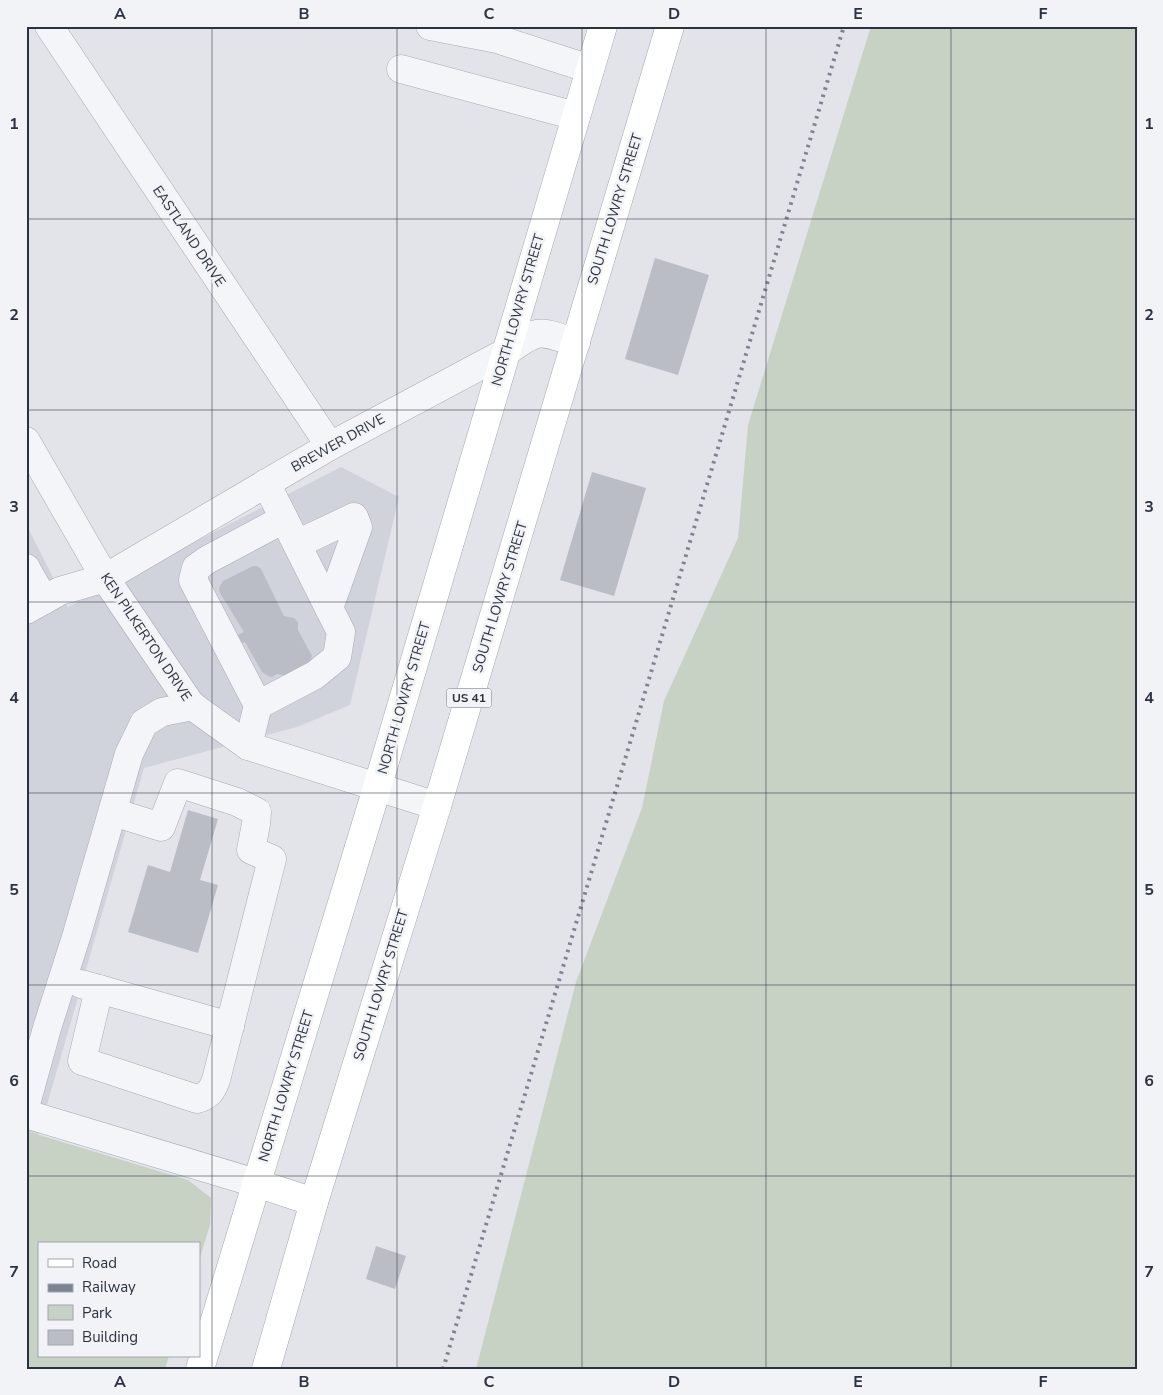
<svg xmlns="http://www.w3.org/2000/svg" width="1163" height="1395" font-family="'Nunito Sans',sans-serif">
<rect width="100%" height="100%" fill="#e2e4e9"/>
<!-- built -->
<polygon fill="#d0d3db" points="341,467 399,497 350,705 297,727 144,768 36,1143 26,1140 26,524 68,607"/>
<!-- green -->
<g fill="#c7d2c4">
<polygon points="871,26 1137,26 1137,1369 476,1369 576,982 642,808 664,701 738,538 748,425"/>
<polygon points="26,1131 188,1180 211,1198 210,1225 199,1261 199,1244 39,1244 39,1356 169,1356 165,1369 26,1369"/>
</g>
<!-- building -->
<g fill="#babdc5">
<polygon points="655,258 709,275 678,375 625,359"/>
<polygon points="592,472 646,488 614,596 560,580"/>
<polygon points="253,566 257,566 261,569 284,616 294,618 298,622 298,630 312,656 310,661 288,676 277,674 272,677 268,676 262,672 245,642 242,643 238,635 244,632 220,593 219,588 223,581"/>
<polygon points="188,810 218,819 200,880 218,885 198,953 128,932 148,865 170,872"/>
<polygon points="376,1246 406,1256 395,1289 366,1279"/>
</g>
<g fill="none" stroke-linecap="round" stroke-linejoin="round">
<defs>
<g id="minor">
<polyline points="49,26 330,446"/>
<polyline points="430,26 497,39 590,69"/>
<polyline points="401,69 576,116"/>
<polyline points="26,441 105,578 191,705 248,746 437,806"/>
<polyline points="297,544 354,517 358,527 329,608"/>
<polyline points="26,568 44,600"/>
<path d="M26,610L60,591L105,578L330,446L506,352C539,328 538,330 576,343"/>
<polyline points="258,705 315,675 337,657 341,632 266,483"/>
<polyline points="248,746 258,705 193,580 196,568 207,560 284,519"/>
<polyline points="81,984 230,1026"/>
<path d="M99,989L82,1061L197,1099C208,1096 212,1091 216,1080L272,859L251,850L256,824L257,812L237,802L178,783L161,827L113,812"/>
<polyline points="26,1104 47,1028 77,934 129,754 144,723 162,712 193,706"/>
<polyline points="26,1114 256,1183"/>
</g>
<g id="major">
<polyline points="256,1183 314,1202"/>
<polyline points="200,1369 377,788 603,26"/>
<polyline points="266,1369 314,1202 437,806 670,26"/>
</g>
</defs>
<!-- minor casing -->
<use href="#minor" stroke="#a7abb3" stroke-width="29"/>
<!-- major casing -->
<use href="#major" stroke="#a2a8b4" stroke-width="29"/>
<!-- minor -->
<use href="#minor" stroke="#f4f5f8" stroke-width="28"/>
<!-- major -->
<use href="#major" stroke="#fff" stroke-width="28"/>
<!-- rail -->
<polyline stroke="#7d8391" stroke-width="4" stroke-dasharray="2.5 5" stroke-linecap="butt" points="443,1369 844,26"/>
</g>
<!-- grid -->
<path fill="none" stroke="#2b323f" stroke-width="1" stroke-opacity="0.55" d="M212,26V1369M397,26V1369M582,26V1369M766,26V1369M951,26V1369M26,219H1137M26,410H1137M26,602H1137M26,793H1137M26,985H1137M26,1176H1137"/>
<g text-anchor="middle" dominant-baseline="central" stroke-width="5" stroke-linejoin="round" paint-order="stroke">
<!-- shield labels -->
<rect fill="#f1f3f7" stroke="#666c76" stroke-width="1" x="446.5" y="688.5" width="45" height="19" rx="4"/>
<g font-size="12" font-weight="bold" fill="#2b323f">
<text x="469" y="698">US 41</text>
</g>
<!-- street labels -->
<g font-size="14" fill="#2b323f" stroke="#f1f3f7">
<text transform="translate(615 209) rotate(-73)">SOUTH LOWRY STREET</text>
<text transform="translate(189 236) rotate(56)">EASTLAND DRIVE</text>
<text transform="translate(518 310) rotate(-74)">NORTH LOWRY STREET</text>
<text transform="translate(338 443) rotate(-29)">BREWER DRIVE</text>
<text transform="translate(500 597) rotate(-73)">SOUTH LOWRY STREET</text>
<text transform="translate(146 637) rotate(56)">KEN PILKERTON DRIVE</text>
<text transform="translate(404 698) rotate(-74)">NORTH LOWRY STREET</text>
<text transform="translate(381 985) rotate(-73)">SOUTH LOWRY STREET</text>
<text transform="translate(286 1086) rotate(-73)">NORTH LOWRY STREET</text>
</g>
</g>
<!-- border -->
<rect width="1163" height="1395" fill="none" stroke="#f1f3f7" stroke-width="55"/>
<!-- legend -->
<rect x="38" y="1242" width="162" height="115" fill="#f1f3f7" stroke="#a2a6ad"/>
<rect x="48" y="1259" width="25" height="8" fill="#ffffff" stroke="#a2a6ad"/>
<text x="82" y="1268" font-size="15" fill="#2b323f">Road</text>
<rect x="48" y="1284" width="25" height="8" fill="#7d8391" stroke="#a2a6ad"/>
<text x="82" y="1292" font-size="15" fill="#2b323f">Railway</text>
<rect x="48" y="1305" width="25" height="15" fill="#c7d2c4" stroke="#a2a6ad"/>
<text x="82" y="1318" font-size="15" fill="#2b323f">Park</text>
<rect x="48" y="1330" width="25" height="15" fill="#babdc5" stroke="#a2a6ad"/>
<text x="82" y="1342" font-size="15" fill="#2b323f">Building</text>
<rect x="28" y="28" width="1108" height="1340" fill="none" stroke="#2b323f" stroke-width="2"/>
<g font-size="16" text-anchor="middle" font-weight="bold" fill="#2b323f">
<text x="120" y="19">A</text>
<text x="304" y="19">B</text>
<text x="489" y="19">C</text>
<text x="674" y="19">D</text>
<text x="858" y="19">E</text>
<text x="1043" y="19">F</text>
<text x="14" y="129">1</text>
<text x="1149" y="129">1</text>
<text x="14" y="320">2</text>
<text x="1149" y="320">2</text>
<text x="14" y="512">3</text>
<text x="1149" y="512">3</text>
<text x="14" y="703">4</text>
<text x="1149" y="703">4</text>
<text x="14" y="895">5</text>
<text x="1149" y="895">5</text>
<text x="14" y="1086">6</text>
<text x="1149" y="1086">6</text>
<text x="14" y="1277">7</text>
<text x="1149" y="1277">7</text>
<text x="120" y="1387">A</text>
<text x="304" y="1387">B</text>
<text x="489" y="1387">C</text>
<text x="674" y="1387">D</text>
<text x="858" y="1387">E</text>
<text x="1043" y="1387">F</text>
</g>
</svg>
